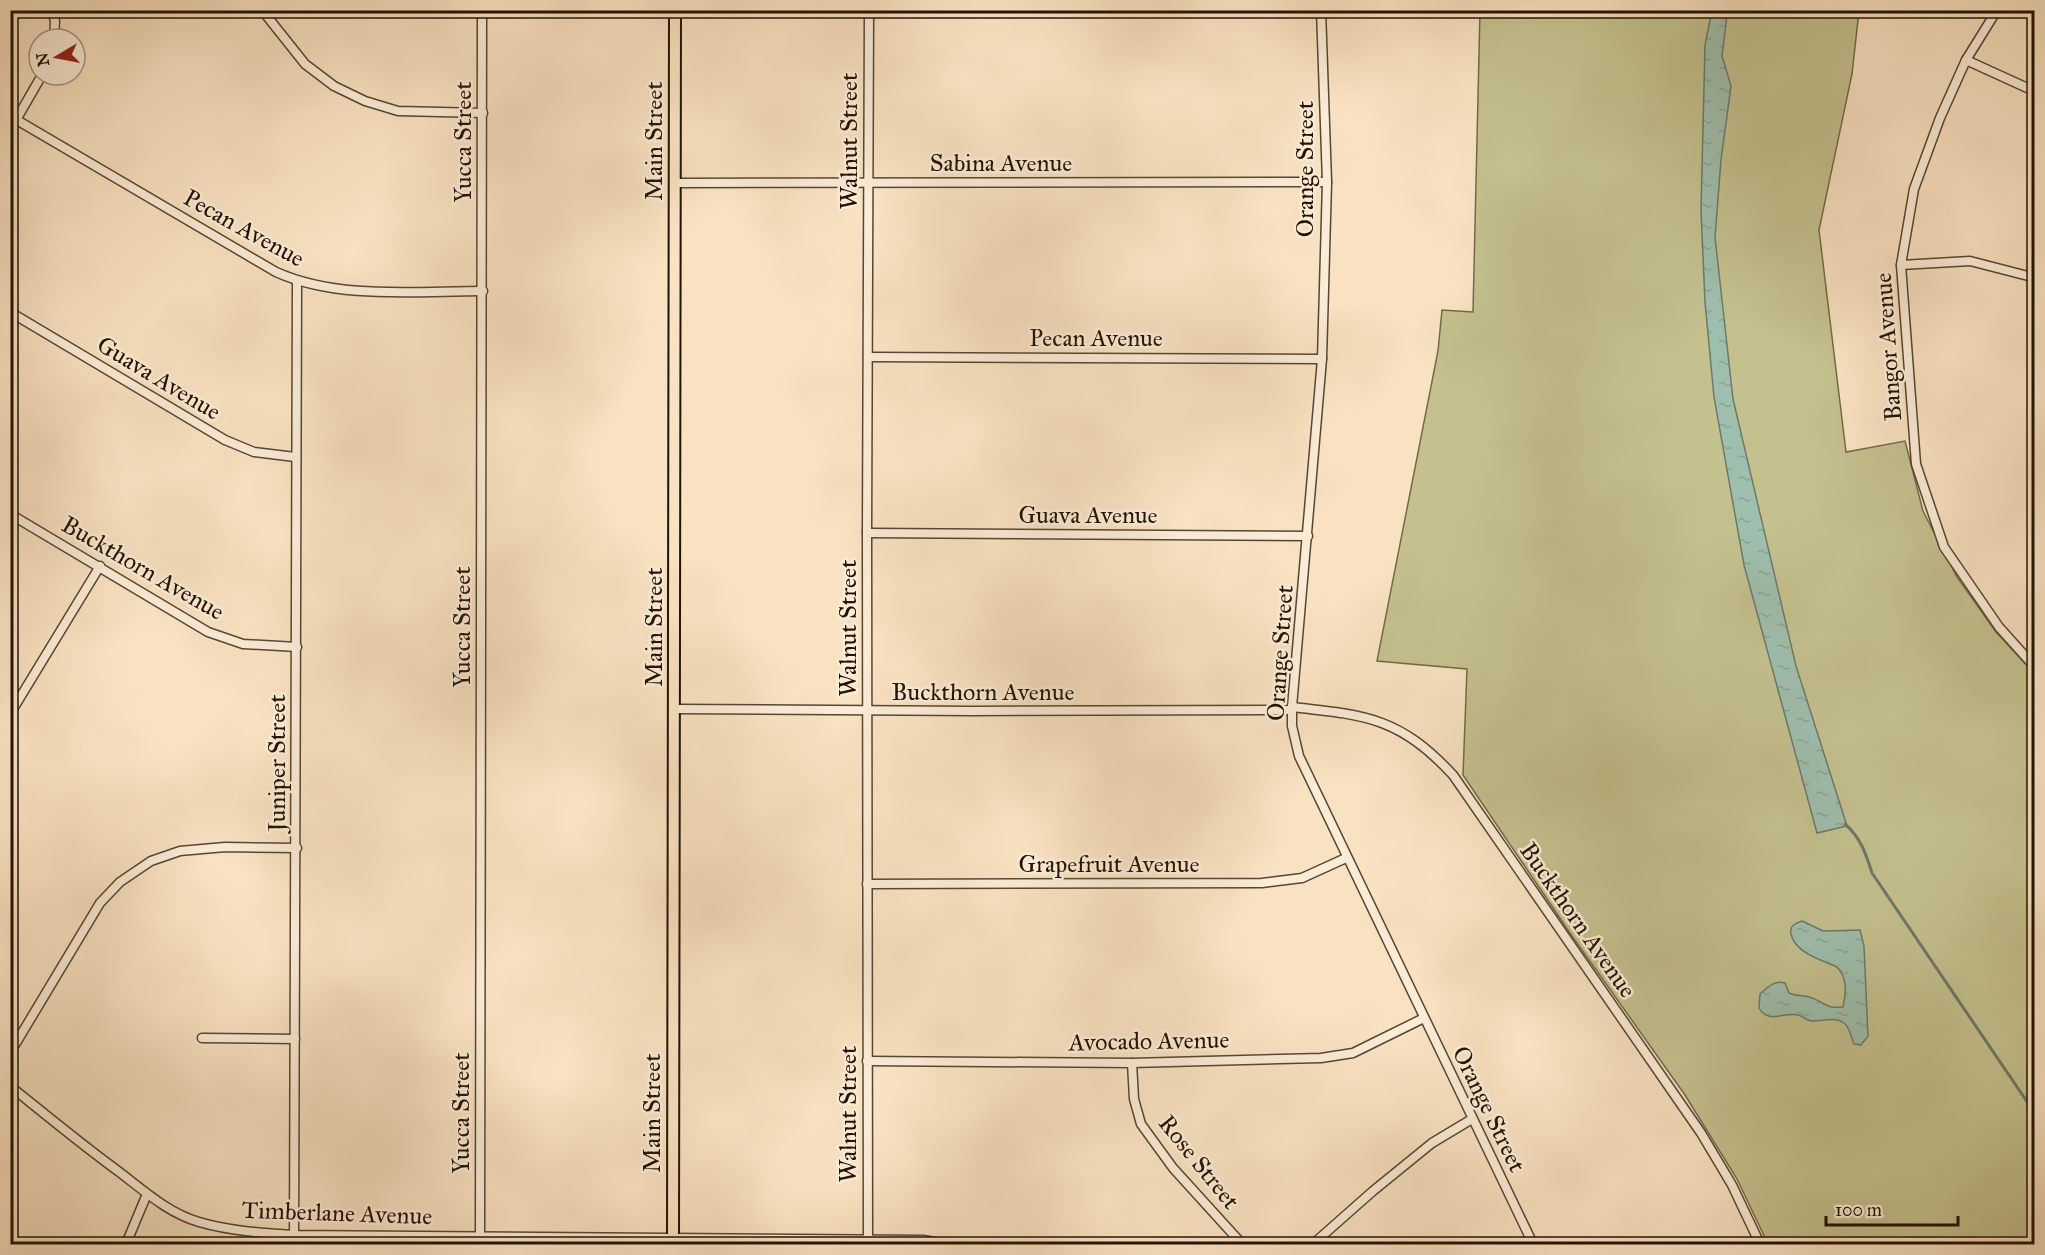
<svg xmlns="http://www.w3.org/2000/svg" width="2045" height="1255" font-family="'IM FELL Great Primer',serif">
<defs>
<pattern id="water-ripples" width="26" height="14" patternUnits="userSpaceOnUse" patternTransform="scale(1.5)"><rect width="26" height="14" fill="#9fbfae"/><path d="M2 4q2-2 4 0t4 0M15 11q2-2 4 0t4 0" fill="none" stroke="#89a394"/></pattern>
</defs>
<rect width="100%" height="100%" fill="#f9e2c2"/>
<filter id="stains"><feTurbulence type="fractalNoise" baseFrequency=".00333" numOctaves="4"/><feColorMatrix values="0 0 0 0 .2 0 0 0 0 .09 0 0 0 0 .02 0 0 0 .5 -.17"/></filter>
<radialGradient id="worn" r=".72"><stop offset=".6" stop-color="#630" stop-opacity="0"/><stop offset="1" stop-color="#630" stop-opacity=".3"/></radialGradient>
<!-- green -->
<polygon fill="#c4c18f" stroke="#746a48" stroke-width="1.5" points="1480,11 1859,11 1852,74 1819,230 1846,452 1905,441 1923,511 1957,577 1996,632 2034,673 2034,1244 1768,1244 1737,1179 1685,1095 1572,936 1463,775 1467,669 1377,661 1438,351 1442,310 1473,312"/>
<!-- water -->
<g fill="url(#water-ripples)" stroke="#6d7a68" stroke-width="1.5">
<polygon points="1712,10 1731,11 1727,15 1722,56 1731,86 1721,160 1715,237 1733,399 1796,666 1847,826 1817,833 1744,565 1714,397 1705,302 1701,210 1705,45"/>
<path d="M1802,921L1823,931L1860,930L1864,946L1868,1036L1861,1045L1854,1044C1851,1038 1850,1027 1844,1023C1834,1016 1822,1022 1811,1021C1806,1020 1803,1016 1798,1015C1783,1012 1768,1024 1759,1008L1760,994C1768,987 1774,980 1785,983L1789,993C1795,996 1802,995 1809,997C1825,1001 1823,1009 1843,1007C1846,992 1848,979 1837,967C1822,960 1795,953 1791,934C1789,926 1795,923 1802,921Z"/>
</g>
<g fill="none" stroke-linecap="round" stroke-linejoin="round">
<!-- stream -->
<path stroke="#6d7a68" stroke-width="3" d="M1845,824C1861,838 1866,854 1872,873L2034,1112"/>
<defs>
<g id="minor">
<polyline points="52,10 55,21 54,39"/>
<polyline points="262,10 305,64 334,86 365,101 398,111 483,113"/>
<polyline points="1321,10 1327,182 1322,359 1292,707 1292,726 1299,756 1533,1244"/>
<polyline points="1997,10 1966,60 1940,118 1914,189 1901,265 1916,464 1944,547 1999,627 2034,666"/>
<polyline points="1966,60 2034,91"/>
<path d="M10,116L276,272C338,300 416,291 483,291"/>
<polyline points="16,120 42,75"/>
<polyline points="675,183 1327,182"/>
<polyline points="1901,265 1970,261 2032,277 2034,279"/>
<polyline points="10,312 225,440 254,452 295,457"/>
<polyline points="868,357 1322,359"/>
<polyline points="10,514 208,632 243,644 297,647"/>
<polyline points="867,533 1308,536"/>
<path d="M1292,707C1366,715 1399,717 1453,775L1701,1133L1732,1185L1760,1244"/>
<polyline points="675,709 973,711 1292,710"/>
<polyline points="10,714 100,566"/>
<polyline points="867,884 1262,883 1302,878 1346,858"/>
<polyline points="202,1038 295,1039"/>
<polyline points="10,1053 100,903 120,882 151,861 180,851 225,847 297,848"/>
<polyline points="867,1061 1132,1063 1321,1058 1353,1053 1424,1018"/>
<polyline points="1132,1063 1134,1099 1141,1124 1173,1168 1242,1244"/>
<path d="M10,1086C46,1115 81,1144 118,1171C143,1190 168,1213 199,1222C230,1231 262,1233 294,1235L923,1240L947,1244"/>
<polyline points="126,1244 147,1194"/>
<polyline points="294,1244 297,282"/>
<polyline points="480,1244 482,10"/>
<polyline points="868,1244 867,533 869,10"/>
<polyline points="1313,1244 1373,1191 1432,1143 1472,1119"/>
</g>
<polyline id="major" points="673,1244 675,10"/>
</defs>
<!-- minor casing -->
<use href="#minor" stroke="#584630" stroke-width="11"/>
<!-- major casing -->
<use href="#major" stroke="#231200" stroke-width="14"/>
<!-- minor -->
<use href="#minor" stroke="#fbecd7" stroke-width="8"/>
<!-- major -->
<use href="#major" stroke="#f9e2c2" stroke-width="10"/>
</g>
<g text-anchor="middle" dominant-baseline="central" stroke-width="5" stroke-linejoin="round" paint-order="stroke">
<!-- street labels -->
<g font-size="24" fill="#231200" stroke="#fbecd7">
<text transform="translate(654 141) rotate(-90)">Main Street</text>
<text transform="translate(849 141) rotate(-90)">Walnut Street</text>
<text transform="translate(463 142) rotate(-90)">Yucca Street</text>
<text x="1001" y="163">Sabina Avenue</text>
<text transform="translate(1305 169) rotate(-90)">Orange Street</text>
<text transform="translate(244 228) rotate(29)">Pecan Avenue</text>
<text x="1096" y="338">Pecan Avenue</text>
<text transform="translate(1888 347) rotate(-94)">Bangor Avenue</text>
<text transform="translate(159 378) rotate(31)">Guava Avenue</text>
<text x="1088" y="515">Guava Avenue</text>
<text transform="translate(143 568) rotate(30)">Buckthorn Avenue</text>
<text transform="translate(462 627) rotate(-90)">Yucca Street</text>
<text transform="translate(654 627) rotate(-90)">Main Street</text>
<text transform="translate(848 628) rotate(-90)">Walnut Street</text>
<text transform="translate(1280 653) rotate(-86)">Orange Street</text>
<text x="983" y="692">Buckthorn Avenue</text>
<text transform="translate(277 763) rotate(-90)">Juniper Street</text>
<text x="1109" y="864">Grapefruit Avenue</text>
<text transform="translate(1578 920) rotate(55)">Buckthorn Avenue</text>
<text transform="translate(1149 1041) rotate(-1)">Avocado Avenue</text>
<text transform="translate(1489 1109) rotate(64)">Orange Street</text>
<text transform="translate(461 1113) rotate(-90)">Yucca Street</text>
<text transform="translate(652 1113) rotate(-90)">Main Street</text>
<text transform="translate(848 1114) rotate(-90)">Walnut Street</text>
<text transform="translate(1199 1162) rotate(51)">Rose Street</text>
<text transform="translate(337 1213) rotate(2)">Timberlane Avenue</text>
</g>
</g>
<!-- margin -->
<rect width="2045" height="1255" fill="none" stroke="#f9e2c2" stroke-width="36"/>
<rect x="12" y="12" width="2021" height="1231" fill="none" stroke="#231200" stroke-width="3"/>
<rect x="18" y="18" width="2009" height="1219" fill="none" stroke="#231200" stroke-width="1.5"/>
<!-- north arrow -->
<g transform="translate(57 57) rotate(260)"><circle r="28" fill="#fbecd7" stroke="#a59581" stroke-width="1.5"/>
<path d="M0-4.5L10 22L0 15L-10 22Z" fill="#8f2418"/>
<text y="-9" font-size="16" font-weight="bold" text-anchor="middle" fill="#231200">N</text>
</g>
<!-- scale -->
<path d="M1826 1216v9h132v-9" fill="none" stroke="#231200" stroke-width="3"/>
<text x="1835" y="1216" font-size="18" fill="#231200" stroke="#fbecd7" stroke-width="4.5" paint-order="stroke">100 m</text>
<rect width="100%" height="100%" filter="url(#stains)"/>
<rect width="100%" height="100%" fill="url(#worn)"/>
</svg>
